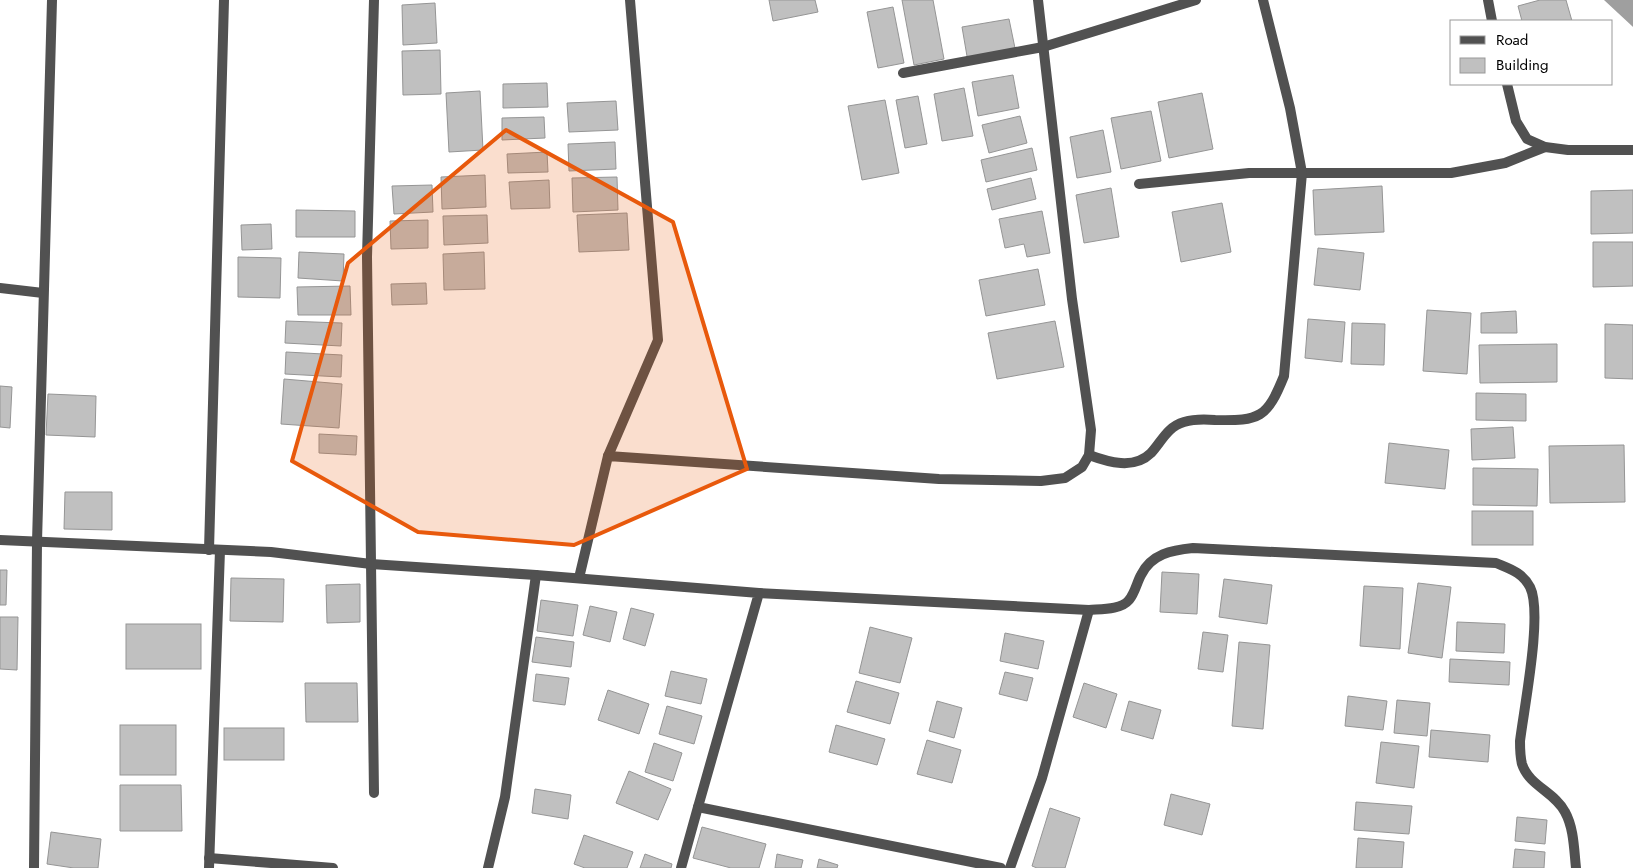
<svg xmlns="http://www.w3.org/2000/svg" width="1633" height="868" font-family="Jost,sans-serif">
<rect width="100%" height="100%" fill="#fff"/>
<!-- water -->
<polygon fill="#9f9f9f" points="1604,0 1633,0 1633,27 1632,26"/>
<!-- building -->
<g fill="#c0c0c0" stroke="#959595">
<polygon points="769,0 815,0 818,12 773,21"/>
<polygon points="902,0 933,0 944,59 914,65"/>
<polygon points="1540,0 1566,0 1572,21 1522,21 1518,6"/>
<polygon points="435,3 437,43 403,45 402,5"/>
<polygon points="893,7 904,63 878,68 867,12"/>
<polygon points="1009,19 1016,53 968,62 962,27"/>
<polygon points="440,50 441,94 403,95 402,51"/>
<polygon points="1013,75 1019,108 978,116 972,82"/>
<polygon points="547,83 548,107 503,108 503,84"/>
<polygon points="964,88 973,136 942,141 934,94"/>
<polygon points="480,91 483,150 449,152 446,93"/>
<polygon points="1202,93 1213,149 1169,158 1158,102"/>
<polygon points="918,96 927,144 905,148 896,100"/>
<polygon points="885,100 899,173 862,180 848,106"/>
<polygon points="616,101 618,130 569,132 567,103"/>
<polygon points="1151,111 1161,161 1121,169 1111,118"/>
<polygon points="1020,116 1027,143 989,153 982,125"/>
<polygon points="544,117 545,138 502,140 502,118"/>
<polygon points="1103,130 1111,172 1077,178 1070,137"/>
<polygon points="615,142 616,169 569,171 568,144"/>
<polygon points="1032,148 1037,170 986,182 981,160"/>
<polygon points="547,152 548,172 508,173 507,154"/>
<polygon points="485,175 486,207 442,209 441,177"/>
<polygon points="617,177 618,210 573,212 572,178"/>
<polygon points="1031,178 1036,199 992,210 987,189"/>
<polygon points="549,180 550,208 511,209 509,182"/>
<polygon points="432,185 433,212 394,214 392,186"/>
<polygon points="1382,186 1384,232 1315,235 1313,190"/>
<polygon points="1111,188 1119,237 1084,243 1076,195"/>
<polygon points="1633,190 1633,233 1591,234 1591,191"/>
<polygon points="1222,203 1231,252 1181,262 1172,212"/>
<polygon points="296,210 355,211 355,237 296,237"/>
<polygon points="1042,211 1050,253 1027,257 1024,244 1005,248 999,219"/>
<polygon points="627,213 629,250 579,252 577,215"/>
<polygon points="487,215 488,243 444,245 443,216"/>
<polygon points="428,220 428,248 391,249 390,221"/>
<polygon points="271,224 272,249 242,250 241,225"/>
<polygon points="1593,242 1633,242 1633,286 1593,287"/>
<polygon points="1318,248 1364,253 1360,290 1314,285"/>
<polygon points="299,252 344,254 343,281 298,278"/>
<polygon points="484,252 485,289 444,290 443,254"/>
<polygon points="238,257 281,258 280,298 238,297"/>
<polygon points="1038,269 1045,305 986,316 979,280"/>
<polygon points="426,283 427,304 392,305 391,284"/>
<polygon points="350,286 351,315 298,315 297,287"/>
<polygon points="1427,310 1471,313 1467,374 1423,371"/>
<polygon points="1516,311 1517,333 1481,333 1481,313"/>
<polygon points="1308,319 1345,322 1342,362 1305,358"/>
<polygon points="286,321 342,323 341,346 285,343"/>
<polygon points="1055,321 1064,367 997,379 988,333"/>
<polygon points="1352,323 1385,324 1384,365 1351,364"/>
<polygon points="1605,324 1633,325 1633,379 1605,378"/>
<polygon points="1557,344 1557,382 1480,383 1479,345"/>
<polygon points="286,352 342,355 341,377 285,374"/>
<polygon points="284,379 342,384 339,428 281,424"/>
<polygon points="0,386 12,387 10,428 0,427"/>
<polygon points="1476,393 1526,394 1526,421 1476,420"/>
<polygon points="48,394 96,396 95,437 46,435"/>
<polygon points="1513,427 1515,458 1472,460 1471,429"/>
<polygon points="319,434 357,436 356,455 319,453"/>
<polygon points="1389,443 1449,450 1445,489 1385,483"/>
<polygon points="1624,445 1625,502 1550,503 1549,446"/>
<polygon points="1473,468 1538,469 1537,506 1473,505"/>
<polygon points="65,492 112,492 112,530 64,529"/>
<rect x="1472" y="511" width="61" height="34"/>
<polygon points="0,570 7,570 6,605 0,605"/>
<polygon points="1162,572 1199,574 1197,614 1160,612"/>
<polygon points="231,578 284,579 283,622 230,621"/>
<polygon points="1224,579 1272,585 1267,624 1219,617"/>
<polygon points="1418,583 1451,587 1442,658 1408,653"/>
<polygon points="360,584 360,622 327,623 326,585"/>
<polygon points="1364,586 1403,588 1400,649 1360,646"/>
<polygon points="541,600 578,605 573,636 537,631"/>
<polygon points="590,606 617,612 610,642 583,635"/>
<polygon points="631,608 654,614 645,646 623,639"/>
<polygon points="0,617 18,617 17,670 0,669"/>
<polygon points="1457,622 1505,624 1504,653 1456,651"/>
<rect x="126" y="624" width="75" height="45"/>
<polygon points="870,627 912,638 900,683 859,673"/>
<polygon points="1203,632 1228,635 1223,672 1198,669"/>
<polygon points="1005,633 1044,641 1038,669 1000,661"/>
<polygon points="536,637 574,642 571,667 532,662"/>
<polygon points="1239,642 1270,645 1263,729 1232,726"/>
<polygon points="1450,659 1510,662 1509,685 1449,682"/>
<polygon points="671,671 707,679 701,704 665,696"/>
<polygon points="1005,672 1033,678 1027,701 999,694"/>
<polygon points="536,674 569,678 565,705 533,701"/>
<polygon points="856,681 899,693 890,724 847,712"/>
<polygon points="305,683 357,683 358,722 306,722"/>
<polygon points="1084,683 1117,694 1106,728 1073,717"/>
<polygon points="608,690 649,704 639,734 598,720"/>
<polygon points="1348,696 1387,701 1383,730 1345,726"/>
<polygon points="1397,700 1430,703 1427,736 1394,733"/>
<polygon points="937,701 962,708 954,738 929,731"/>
<polygon points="1129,701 1161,710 1153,739 1121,730"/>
<polygon points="667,706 702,716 694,744 659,734"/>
<rect x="120" y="725" width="56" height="50"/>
<polygon points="836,725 885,739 877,765 829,752"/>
<rect x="224" y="728" width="60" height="32"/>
<polygon points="1431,730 1490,735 1488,762 1429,757"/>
<polygon points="927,740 961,750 952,783 917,774"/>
<polygon points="1381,742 1419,746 1414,788 1376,783"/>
<polygon points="654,743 682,753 673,781 645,772"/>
<polygon points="629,771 671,789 658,820 616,803"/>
<polygon points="120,785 181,785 182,831 120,831"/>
<polygon points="535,789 571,795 568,819 532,813"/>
<polygon points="1171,794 1210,804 1202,835 1164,825"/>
<polygon points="1356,802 1412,806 1409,834 1354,830"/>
<polygon points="1050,808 1080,818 1065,868 1037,868 1032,866"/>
<polygon points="1517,817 1547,820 1545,844 1515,841"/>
<polygon points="702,827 766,844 759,868 731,868 693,858"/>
<polygon points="51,832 101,839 98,868 74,868 47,864"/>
<polygon points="584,835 633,852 627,868 585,868 574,864"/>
<polygon points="1358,838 1404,842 1402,868 1356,868"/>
<polygon points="1515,849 1545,852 1544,868 1513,868"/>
<polygon points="645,854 672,864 671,868 640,868"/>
<polygon points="777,854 803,860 801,868 775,868"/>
<polygon points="819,859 838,865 837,868 817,868"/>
</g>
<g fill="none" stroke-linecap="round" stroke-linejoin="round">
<!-- minor -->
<g stroke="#515151" stroke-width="10">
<polyline points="374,0 367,257 374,793"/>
<polyline points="1488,0 1492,21"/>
<polyline points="903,73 1043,47 1196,0"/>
<polyline points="1507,84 1516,121 1527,139 1545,147 1568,150 1633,150"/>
<polyline points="1139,184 1249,173 1451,173 1505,163 1545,147"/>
<polyline points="0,288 43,293"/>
<path d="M1089,455C1108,462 1134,470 1151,453C1162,441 1167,427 1184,422C1194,419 1204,419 1215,420C1260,421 1267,418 1284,376L1302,173L1290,108L1263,0"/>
<polyline points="608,456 658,340 630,0"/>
<polyline points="0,540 271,552 371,564 536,575 759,593 698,807 1001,868"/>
<polyline points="209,550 224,0"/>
<polyline points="579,578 608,456 939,479 1041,481 1065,478 1082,467 1089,455 1091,430 1072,299 1038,0"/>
<path d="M759,593L1089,610C1101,609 1121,610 1129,600C1135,593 1137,582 1141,575C1151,554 1172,550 1193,548L1496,563C1510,569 1522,572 1530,587C1543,613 1524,708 1520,741C1520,749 1520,756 1522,764C1529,786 1555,792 1565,812C1574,828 1574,850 1576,868"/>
<polyline points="209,858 333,868"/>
<polyline points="34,868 37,542 52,0"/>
<polyline points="209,868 220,550"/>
<polyline points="488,868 505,797 536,575"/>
<polyline points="681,868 698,807"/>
<polyline points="1010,868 1042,778 1089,610"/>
</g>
</g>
<!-- marked area -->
<path fill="#e8590c" fill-opacity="0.2" stroke="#e8590c" stroke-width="4" stroke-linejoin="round" d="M506,130L673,222L747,469L574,545L418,532L292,461L348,263Z"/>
<!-- legend -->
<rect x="1450" y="20" width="162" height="65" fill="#ffffff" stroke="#999999"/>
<rect x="1460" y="36" width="25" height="8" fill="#515151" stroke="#999999"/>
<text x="1496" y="45" font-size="15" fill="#000000">Road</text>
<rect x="1460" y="58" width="25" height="15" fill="#c0c0c0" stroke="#999999"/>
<text x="1496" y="70" font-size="15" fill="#000000">Building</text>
</svg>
